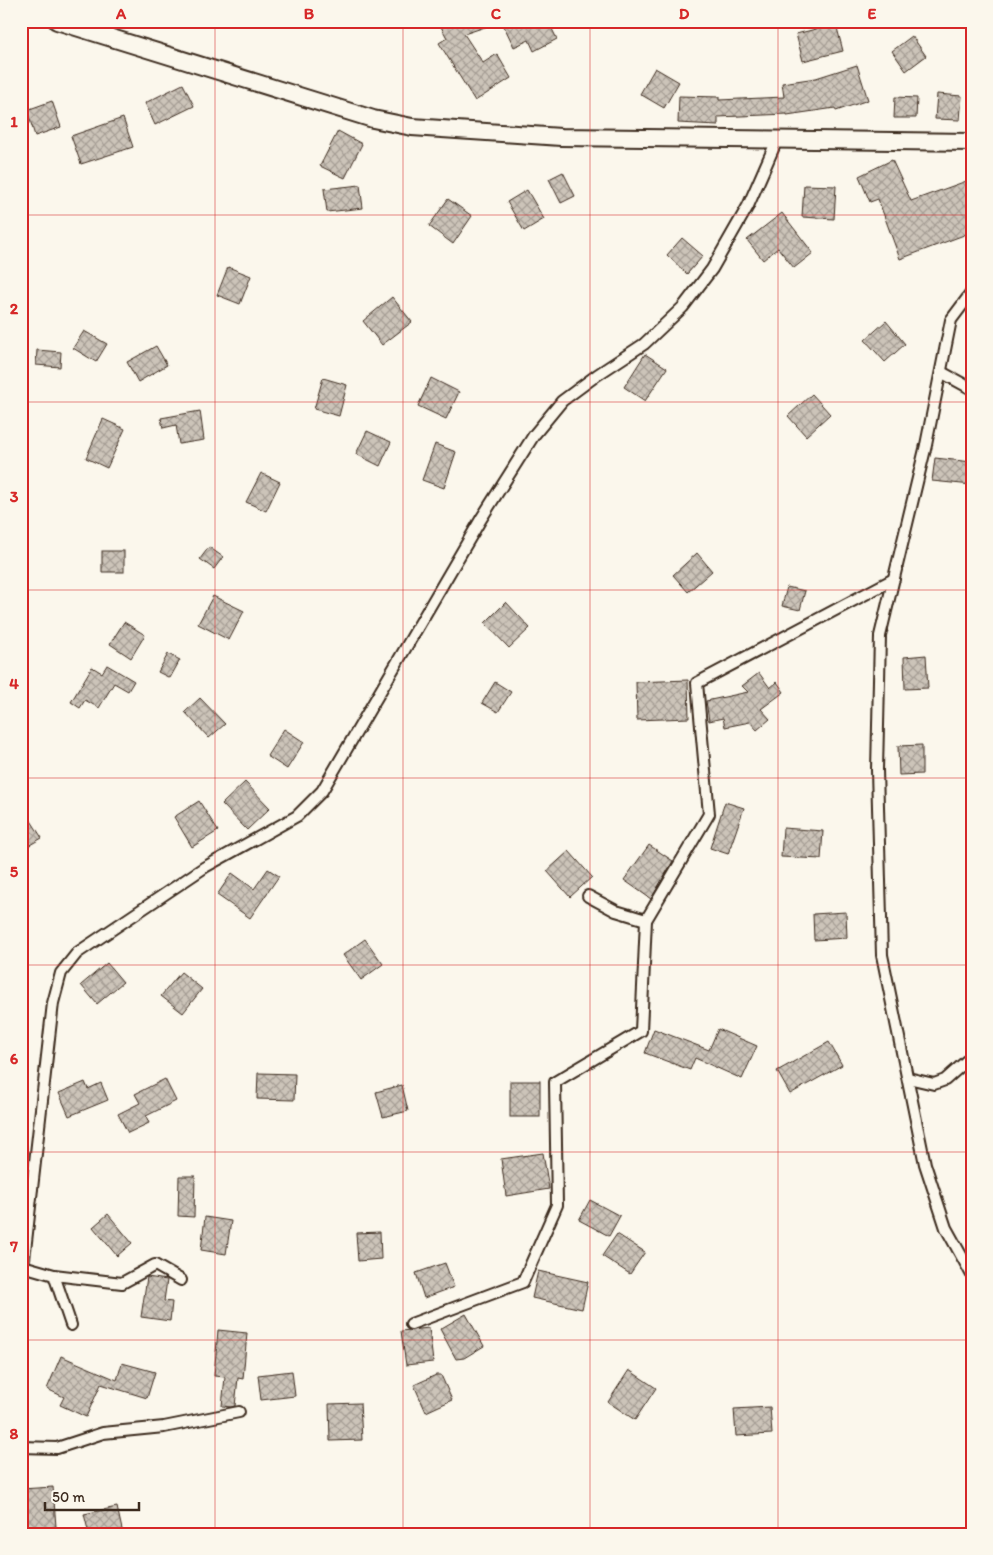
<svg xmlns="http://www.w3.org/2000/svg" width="993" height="1555" font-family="Itim,sans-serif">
<defs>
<pattern id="building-cross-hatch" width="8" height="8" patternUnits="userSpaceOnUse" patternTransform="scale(1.25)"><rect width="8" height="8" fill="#ccc4b9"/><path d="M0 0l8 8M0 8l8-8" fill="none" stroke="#a79f96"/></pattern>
</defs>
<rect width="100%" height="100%" fill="#fbf7ec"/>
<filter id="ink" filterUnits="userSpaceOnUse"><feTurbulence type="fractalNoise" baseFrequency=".02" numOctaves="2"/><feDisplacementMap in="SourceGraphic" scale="10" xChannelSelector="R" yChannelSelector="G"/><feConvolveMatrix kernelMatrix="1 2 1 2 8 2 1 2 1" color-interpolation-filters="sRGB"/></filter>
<g filter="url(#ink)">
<!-- building -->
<g fill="url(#building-cross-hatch)" stroke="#3b2a1e">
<polygon points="438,21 497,21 497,23 464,34 483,63 497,54 511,78 475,101 439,43 447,38"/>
<polygon points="509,21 568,21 552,29 557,39 534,51 529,40 514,47 503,24"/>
<polygon points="836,24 843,51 803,61 796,34"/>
<polygon points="912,36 926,56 906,71 892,51"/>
<polygon points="857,65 868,100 836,111 835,108 787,115 787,114 718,117 718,125 678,123 679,96 719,97 719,100 784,97 782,83 816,78"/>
<polygon points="655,68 679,82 664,108 640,94"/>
<polygon points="183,84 194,106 155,125 145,103"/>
<polygon points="937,94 962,96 960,120 935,119"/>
<polygon points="895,97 917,98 916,118 894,118"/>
<polygon points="52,101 61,127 35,136 27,110"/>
<polygon points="123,118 133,147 81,164 71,136"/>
<polygon points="338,131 362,144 345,178 320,166"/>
<polygon points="892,160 911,201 972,179 972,232 900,259 878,199 870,202 859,176"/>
<polygon points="563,172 575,196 561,203 549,179"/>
<polygon points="360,185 363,208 327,212 324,189"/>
<polygon points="804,185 836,186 834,219 802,217"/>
<polygon points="527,190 544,219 524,231 507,202"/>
<polygon points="448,199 472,216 453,244 429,226"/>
<polygon points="782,213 813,253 794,268 778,248 763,260 747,240"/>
<polygon points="682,238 703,256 687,274 667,255"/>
<polygon points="228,267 251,276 240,304 217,295"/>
<polygon points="392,297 412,322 382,345 363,321"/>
<polygon points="886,321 905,344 885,362 865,340"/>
<polygon points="84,331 107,344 96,362 73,348"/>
<polygon points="156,346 167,365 138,382 127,362"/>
<polygon points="37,350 61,352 60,367 36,365"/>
<polygon points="645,354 667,368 645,401 624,387"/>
<polygon points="323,378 347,385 339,416 314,409"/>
<polygon points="431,378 459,392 446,419 418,406"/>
<polygon points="812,394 830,414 806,436 788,416"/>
<polygon points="200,411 204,440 179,444 176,425 163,428 161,418"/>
<polygon points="103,419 125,429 107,468 86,458"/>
<polygon points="367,431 391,442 380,466 356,454"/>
<polygon points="435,444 456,452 444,488 422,480"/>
<polygon points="935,458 972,462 972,485 932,481"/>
<polygon points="261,473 280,482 266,511 246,502"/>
<polygon points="209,547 223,557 214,569 200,559"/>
<rect x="102" y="551" width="22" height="21"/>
<polygon points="697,553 712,571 688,592 673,575"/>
<polygon points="787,587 805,591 800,610 782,606"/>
<polygon points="213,596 244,611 229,640 198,624"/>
<polygon points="506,602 530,628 509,648 485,623"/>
<polygon points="124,622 145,635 131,658 110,644"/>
<polygon points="168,654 180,660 170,678 158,672"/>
<polygon points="926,655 928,688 905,689 904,657"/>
<polygon points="107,665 134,681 128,691 114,683 99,708 85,700 80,708 71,702 92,667 102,673"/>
<polygon points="759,673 770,688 777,682 784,692 761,709 770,719 757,730 750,722 725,727 723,718 709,721 706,701 748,692 742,686"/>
<polygon points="688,680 689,718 637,720 636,682"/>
<polygon points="495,682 511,692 498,712 482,703"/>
<polygon points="200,698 225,724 209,738 185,712"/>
<polygon points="284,729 304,742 287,769 267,756"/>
<polygon points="922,745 922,774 899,775 898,746"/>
<polygon points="245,782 270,808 247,830 222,804"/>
<polygon points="199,801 218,831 192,847 174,817"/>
<polygon points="725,802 744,808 728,854 710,848"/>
<polygon points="21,805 42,838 21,850"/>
<polygon points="783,828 823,831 821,859 781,857"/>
<polygon points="649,845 673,861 651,899 624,880"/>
<polygon points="569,851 592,877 570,897 547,871"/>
<polygon points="268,869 279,876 250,918 217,895 232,873 254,889"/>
<polygon points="846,912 847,938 814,940 813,914"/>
<polygon points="365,939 383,964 361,980 343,955"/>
<polygon points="107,963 123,982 97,1004 81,985"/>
<polygon points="181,972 202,989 183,1013 161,996"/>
<polygon points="654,1029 709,1050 718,1029 757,1046 742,1079 695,1058 690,1070 645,1053"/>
<polygon points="829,1042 842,1065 790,1094 777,1071"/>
<polygon points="258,1073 295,1074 294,1100 257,1099"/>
<polygon points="165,1079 176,1101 146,1116 149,1123 128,1133 118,1114 140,1103 135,1094"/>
<rect x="510" y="1081" width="30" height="36"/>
<polygon points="85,1082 88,1089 101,1083 108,1100 69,1116 59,1093"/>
<polygon points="402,1085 408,1111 383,1117 376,1092"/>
<polygon points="543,1153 549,1189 506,1196 501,1159"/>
<polygon points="179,1176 195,1176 194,1217 178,1216"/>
<polygon points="590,1200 620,1216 609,1236 579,1220"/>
<polygon points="108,1214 132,1243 117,1256 93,1227"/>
<polygon points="205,1217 231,1221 226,1254 201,1250"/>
<polygon points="380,1232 381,1259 358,1261 356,1233"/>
<polygon points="617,1234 645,1252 630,1274 602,1256"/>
<polygon points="445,1263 454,1287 424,1298 416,1273"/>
<polygon points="538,1271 588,1282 582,1309 532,1298"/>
<polygon points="147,1277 167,1280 164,1301 172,1302 170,1321 141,1317"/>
<polygon points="466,1314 484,1346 464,1358 456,1359 440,1329"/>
<polygon points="429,1328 433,1362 406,1365 401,1331"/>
<polygon points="218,1330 247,1333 243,1379 238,1378 235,1406 231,1407 222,1406 225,1377 214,1376"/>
<polygon points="61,1356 117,1380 122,1363 155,1372 147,1398 101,1384 86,1417 60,1405 64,1397 47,1389"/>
<polygon points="629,1370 656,1388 635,1420 608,1402"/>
<polygon points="292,1371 295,1396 261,1400 258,1375"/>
<polygon points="436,1375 441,1375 452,1400 426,1412 414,1385"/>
<polygon points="360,1403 362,1440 330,1441 329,1404"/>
<polygon points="770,1407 772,1434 736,1436 734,1409"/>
<polygon points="53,1487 56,1527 21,1530 21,1489"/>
<polygon points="117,1507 123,1534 89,1534 84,1514"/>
</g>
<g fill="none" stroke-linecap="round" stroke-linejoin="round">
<defs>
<g id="minor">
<polyline points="972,292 951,320 926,445 880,636 877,770 882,955 925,1164 946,1228 972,1275"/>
<polyline points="941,372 972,389"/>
<polyline points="588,896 616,911 646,920"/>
<polyline points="908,1078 934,1084 945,1080 972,1056"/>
<polyline points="21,1183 32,1188"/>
<polyline points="23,1266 54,1275 71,1325"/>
<polyline points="54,1275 122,1283 155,1265 181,1280"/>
<polyline points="21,1286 53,1003 61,973 77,953 205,867 297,816 322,791 481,519 534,435 562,401 597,375 644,344 683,307 712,269 748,206 777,140"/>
<polyline points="411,1324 523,1282 557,1205 555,1082 641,1031 646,920 709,814 697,683 894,579"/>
<polyline points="21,1447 57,1448 103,1433 164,1427 239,1412"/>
</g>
<polyline id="primary" points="57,21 373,119 412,127 561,137 972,142"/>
</defs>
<!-- minor casing -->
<use href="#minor" stroke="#3b2a1e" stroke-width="14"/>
<!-- primary casing -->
<use href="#primary" stroke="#3b2a1e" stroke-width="20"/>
<!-- minor -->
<use href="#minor" stroke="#fbf7ec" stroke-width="10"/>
<!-- primary -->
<use href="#primary" stroke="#fbf7ec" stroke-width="16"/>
</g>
</g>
<!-- grid -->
<path fill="none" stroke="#d62828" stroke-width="1" stroke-opacity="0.55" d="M215,21V1534M403,21V1534M590,21V1534M778,21V1534M21,215H972M21,402H972M21,590H972M21,778H972M21,965H972M21,1152H972M21,1340H972"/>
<!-- margin -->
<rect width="993" height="1555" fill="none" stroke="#fbf7ec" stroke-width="55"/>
<!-- scale -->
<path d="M45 1502v8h94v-8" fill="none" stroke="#3b2a1e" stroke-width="2.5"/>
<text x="52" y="1502" font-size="15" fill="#3b2a1e" stroke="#fbf7ec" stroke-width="4" paint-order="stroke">50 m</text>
<rect x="28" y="28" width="938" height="1500" fill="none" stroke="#d62828" stroke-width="2"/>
<g font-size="16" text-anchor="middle" font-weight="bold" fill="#d62828">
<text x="121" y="19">A</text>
<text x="309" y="19">B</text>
<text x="496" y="19">C</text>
<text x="684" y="19">D</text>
<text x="872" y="19">E</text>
<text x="14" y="127">1</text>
<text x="14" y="314">2</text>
<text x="14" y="502">3</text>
<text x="14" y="689">4</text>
<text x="14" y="877">5</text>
<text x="14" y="1064">6</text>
<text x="14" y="1252">7</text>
<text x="14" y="1439">8</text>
</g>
</svg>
